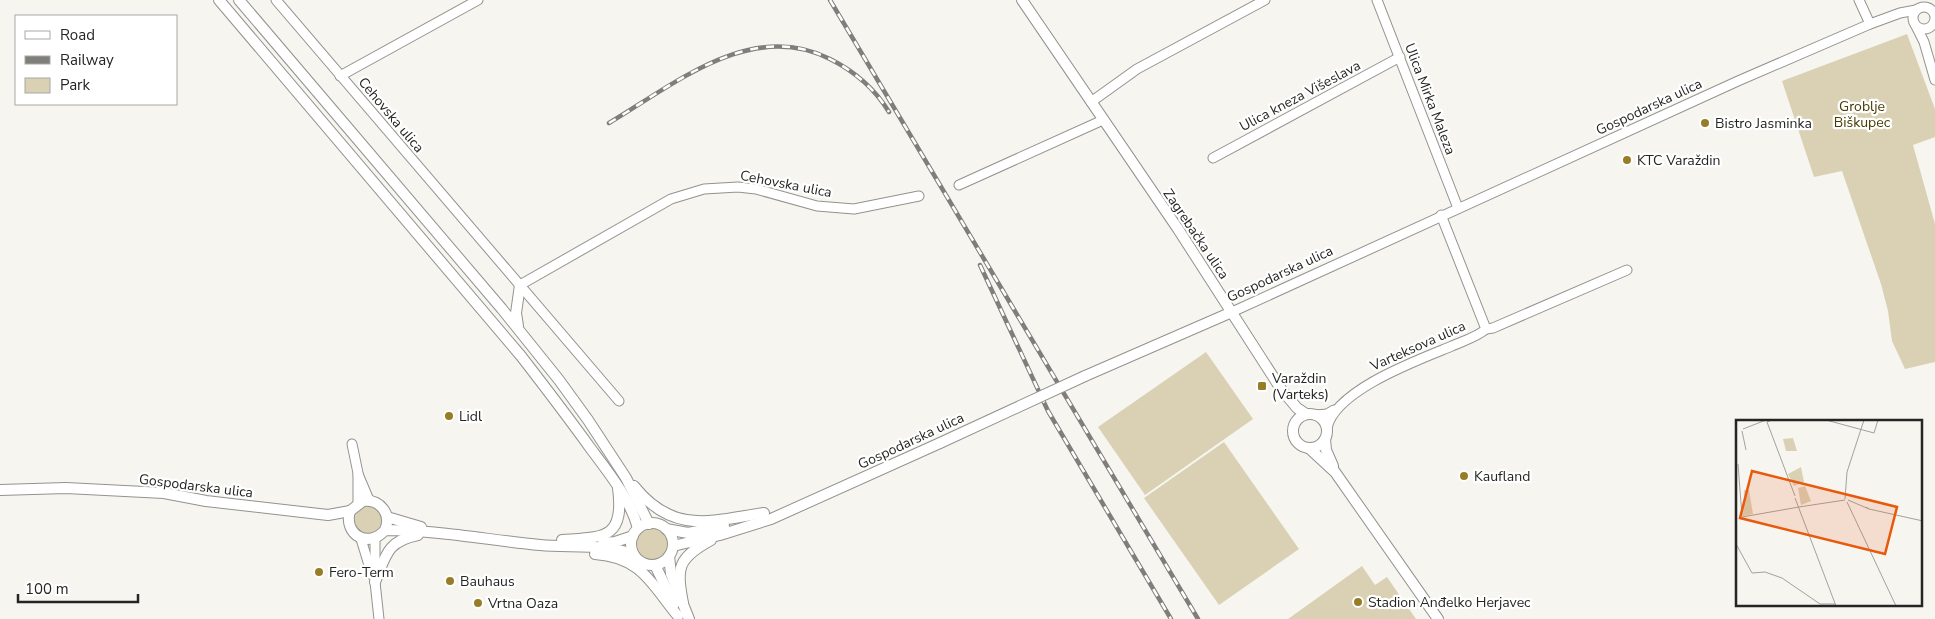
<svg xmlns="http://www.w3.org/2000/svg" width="1935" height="619" font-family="'Nunito Sans',sans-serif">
<rect width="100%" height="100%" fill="#f6f5f0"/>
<!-- green -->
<g fill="#dad1b5">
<polygon points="1907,34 1935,109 1935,137 1913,145 1935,224 1935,362 1905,369 1892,341 1888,311 1881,284 1842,171 1814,177 1782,81"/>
<polygon points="1206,352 1253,419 1145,495 1098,427"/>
<polygon points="1224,442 1299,549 1219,605 1144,498"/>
<circle cx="368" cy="520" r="14"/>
<circle cx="653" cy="544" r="16"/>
<polygon points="1362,566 1375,585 1387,577 1416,619 1288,619"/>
</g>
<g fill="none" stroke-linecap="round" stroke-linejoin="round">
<defs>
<g id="minor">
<polyline points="276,0 619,401"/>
<polyline points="1377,0 1458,208"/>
<polyline points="1859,0 1870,24"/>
<circle cx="1924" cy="18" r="11"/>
<polyline points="1916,26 1924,42 1935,80"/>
<polyline points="340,76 478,0"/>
<polyline points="1091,102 1137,69 1265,0"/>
<polyline points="1213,158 1400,57"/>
<polyline points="959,185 1103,120"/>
<polyline points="520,285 671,199 704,189 738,187 756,189 817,206 854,209 919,196"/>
<polyline points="1232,312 1738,81 1870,24 1900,13 1916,10"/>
<polyline points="1486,329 1493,328 1627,270"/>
<polyline points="1315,415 1327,414 1334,410"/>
<path d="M1327,428C1335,390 1418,360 1452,346C1463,341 1477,337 1486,329L1441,215"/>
<polyline points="352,444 358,473 358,503"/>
<polyline points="358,474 369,500"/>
<polyline points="361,539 372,575"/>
<polyline points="375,539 375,582 379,619"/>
</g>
<g id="major">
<path d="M219,0L521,356C545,387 568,417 591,449C609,473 630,499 638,528"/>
<polyline points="239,0 502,309 559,380 588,420 626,478 649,524"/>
<polyline points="1022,0 1178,229 1281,389 1297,408 1306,414"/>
<polyline points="518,326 516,313 520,285"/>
<polyline points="1085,376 1232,312"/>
<circle cx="1310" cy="431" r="17"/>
<polyline points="1325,439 1326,450 1333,466"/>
<polyline points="1309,448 1335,472 1438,619"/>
<path d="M634,486C673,535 711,521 764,513"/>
<polyline points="0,490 66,488 164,493 206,501 328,515 350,511"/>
<polyline points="387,517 421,527"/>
<circle cx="652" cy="544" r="21"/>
<polyline points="666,529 688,533 724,526"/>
<path d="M385,530C392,514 380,499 363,501L350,511C343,535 369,549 385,530C437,530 488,540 540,545C569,548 608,543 634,555"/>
<path d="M562,540C603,537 625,540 618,488"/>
<polyline points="603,543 615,542 633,536"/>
<polyline points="673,546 720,535 771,519 940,443"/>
<path d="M595,554C642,557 652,585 678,616"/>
<polyline points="669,556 671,574 689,619"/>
<polyline points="655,565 674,604"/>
<path d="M375,582C386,555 387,541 418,535"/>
<path d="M683,603C676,567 678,558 711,540"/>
</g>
</defs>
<!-- minor casing -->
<use href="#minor" stroke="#94928e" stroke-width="11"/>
<!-- major casing -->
<use href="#major" stroke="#94928e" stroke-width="12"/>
<!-- minor -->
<use href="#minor" stroke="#fff" stroke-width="9"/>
<!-- major -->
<use href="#major" stroke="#fff" stroke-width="10"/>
<defs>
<g id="rail">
<polyline points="830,0 1198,619"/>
<path d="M609,123C675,84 751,19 830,59C854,71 875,89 889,112"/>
<polyline points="980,265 1048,411 1171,619"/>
</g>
</defs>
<!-- rail casing -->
<use href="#rail" stroke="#7f7e7b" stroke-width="4.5"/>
<!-- rail -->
<use href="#rail" stroke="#fff" stroke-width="2.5" stroke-dasharray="8" stroke-linecap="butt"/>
<defs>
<polyline id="major-bridge" points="940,443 1085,376"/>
</defs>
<!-- major-bridge casing -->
<use href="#major-bridge" stroke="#94928e" stroke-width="12" stroke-linecap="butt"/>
<!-- major-bridge -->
<use href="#major-bridge" stroke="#fff" stroke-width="10"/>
</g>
<!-- markers -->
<g fill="#977e26" stroke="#fff" stroke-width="2">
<circle cx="1705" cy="123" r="5"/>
<circle cx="1627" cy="160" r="5"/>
<rect x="1257" y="381" width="10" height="10" rx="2.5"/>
<circle cx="449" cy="416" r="5"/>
<circle cx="1464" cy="476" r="5"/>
<circle cx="319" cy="572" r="5"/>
<circle cx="450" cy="581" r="5"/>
<circle cx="1358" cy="602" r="5"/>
<circle cx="478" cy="603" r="5"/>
</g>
<g text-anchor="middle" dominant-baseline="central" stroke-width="4.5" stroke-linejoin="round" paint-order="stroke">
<!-- street labels -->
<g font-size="14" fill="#252523" stroke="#fff">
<text transform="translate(1300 96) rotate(-28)">Ulica kneza Višeslava</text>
<text transform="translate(1430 99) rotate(69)">Ulica Mirka Maleza</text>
<text transform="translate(1649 107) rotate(-25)">Gospodarska ulica</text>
<text transform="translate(391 115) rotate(50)">Cehovska ulica</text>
<text transform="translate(786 184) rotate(11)">Cehovska ulica</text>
<text transform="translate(1196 234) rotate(56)">Zagrebačka ulica</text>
<text transform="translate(1280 274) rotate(-25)">Gospodarska ulica</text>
<text transform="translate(1418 346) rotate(-24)">Varteksova ulica</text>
<text transform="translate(911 441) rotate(-25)">Gospodarska ulica</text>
<text transform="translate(196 486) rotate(7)">Gospodarska ulica</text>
</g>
<!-- park labels -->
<g font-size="14" fill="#493a00" stroke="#fff">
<text x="1862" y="106">Groblje<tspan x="1862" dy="16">Biškupec</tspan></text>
</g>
<!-- poi labels -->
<g font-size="14" fill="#252523" stroke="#fff" text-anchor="start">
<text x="1715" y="123">Bistro Jasminka</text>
<text x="1637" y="160">KTC Varaždin</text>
<text x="1272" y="378">Varaždin<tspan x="1272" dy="16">(Varteks)</tspan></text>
<text x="459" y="416">Lidl</text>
<text x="1474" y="476">Kaufland</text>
<text x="329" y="572">Fero-Term</text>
<text x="460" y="581">Bauhaus</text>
<text x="1368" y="602">Stadion Anđelko Herjavec</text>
<text x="488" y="603">Vrtna Oaza</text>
</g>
</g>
<!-- overview -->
<g transform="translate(1736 420)">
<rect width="186" height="186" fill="#f6f5f0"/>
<path d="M57,18L61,31H50L47,19ZM65,47L68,62L58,66L52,54ZM69,66L75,81L65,85L62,68ZM8,70H13L17,94L7,96Z" fill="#dad1b5"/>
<path fill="none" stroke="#a2a29e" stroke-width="1" d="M36,0L31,2L59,76M90,0L138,13L142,0M7,9L30,0M6,11L10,30M2,44L6,96M59,78L100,186M109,79L111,52L128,0M112,80L133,89L130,87M111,82L160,186M63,87L109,80M133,89L187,101M6,97L63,87M0,124L16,153L29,152L46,158L84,184H99"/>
<path fill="#e8590c" fill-opacity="0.15" stroke="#e8590c" stroke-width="2.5" d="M16,51L161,87L149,134L4,98Z"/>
<rect width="186" height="186" fill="none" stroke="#252523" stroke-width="2.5"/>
</g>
<!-- legend -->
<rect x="15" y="15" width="162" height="90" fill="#ffffff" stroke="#a8a8a7"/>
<rect x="25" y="31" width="25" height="8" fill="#ffffff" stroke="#a8a8a7"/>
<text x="60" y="40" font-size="15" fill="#252523">Road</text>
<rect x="25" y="56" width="25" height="8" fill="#7f7e7b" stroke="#a8a8a7"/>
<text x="60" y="65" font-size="15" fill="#252523">Railway</text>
<rect x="25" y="78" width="25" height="15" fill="#dad1b5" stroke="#a8a8a7"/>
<text x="60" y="90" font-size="15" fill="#252523">Park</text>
<!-- scale -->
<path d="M18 594v8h120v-8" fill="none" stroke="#252523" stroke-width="2.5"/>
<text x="25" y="594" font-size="15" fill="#252523" stroke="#ffffff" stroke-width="4" paint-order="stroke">100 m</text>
</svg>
